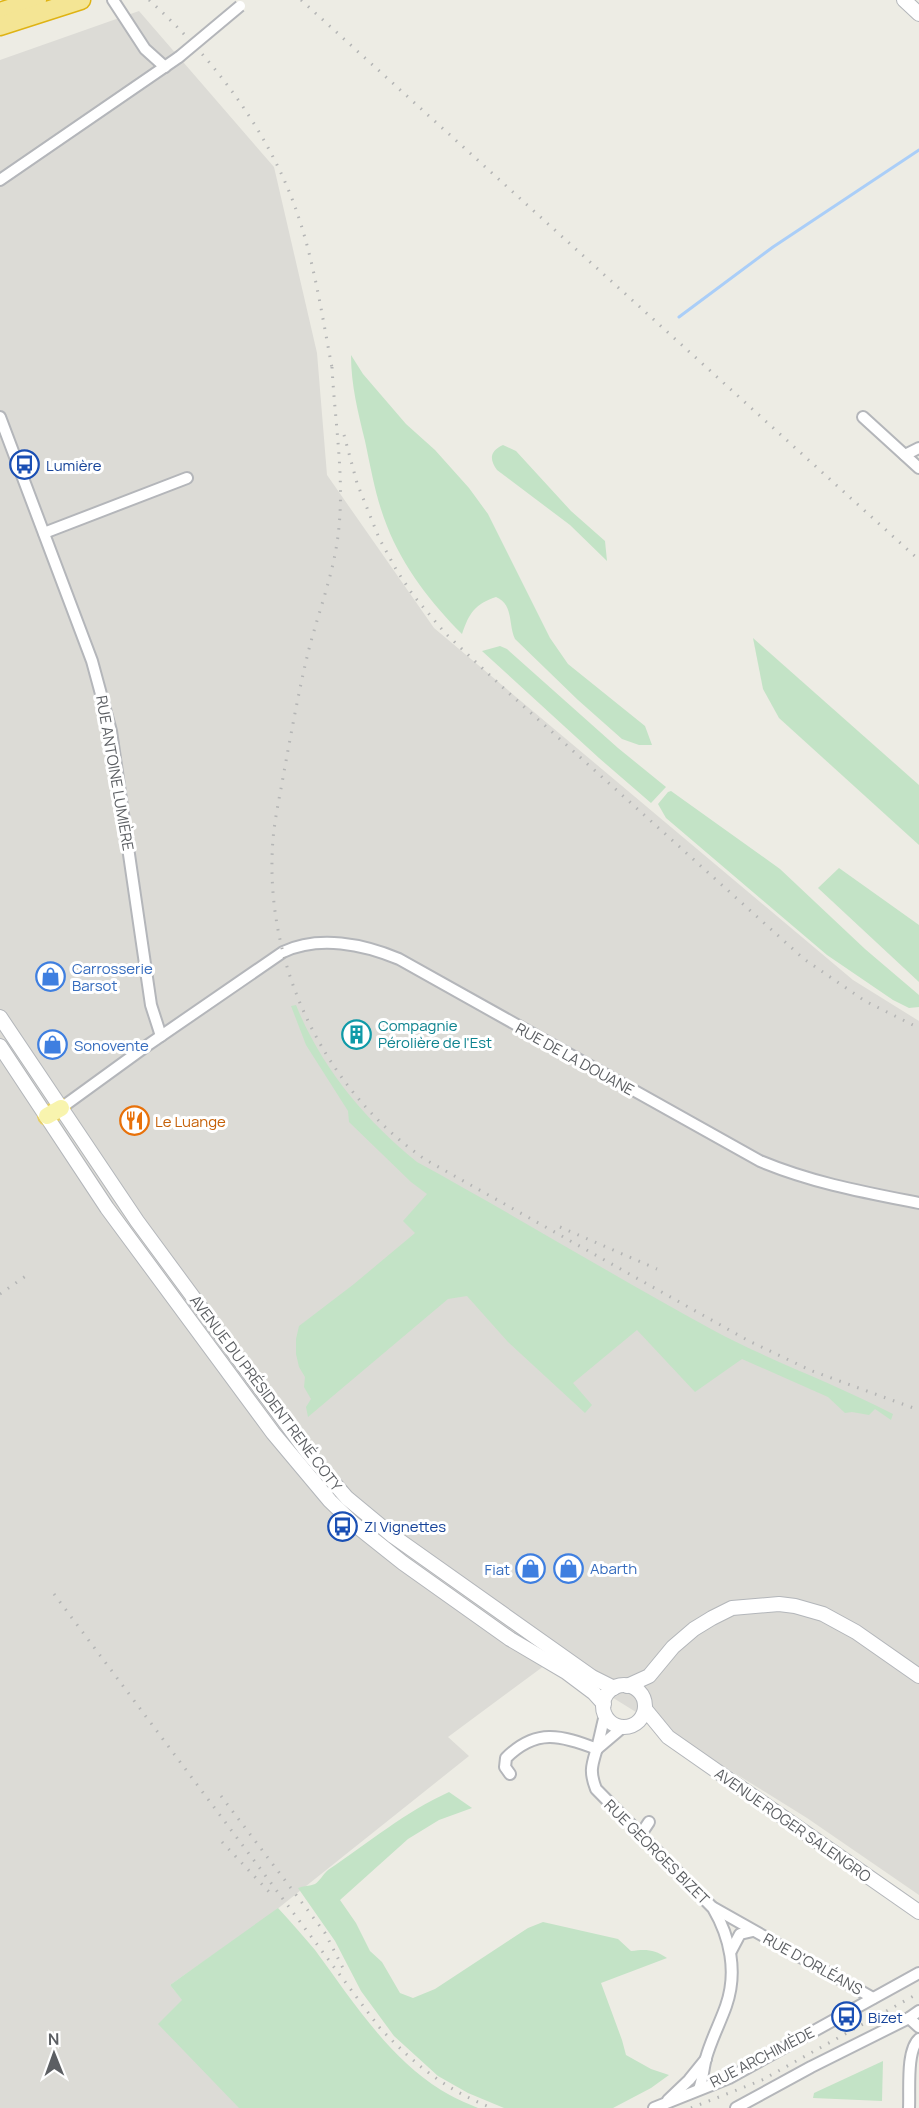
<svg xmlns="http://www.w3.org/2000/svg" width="919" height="2108" font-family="Manrope,sans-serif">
<rect width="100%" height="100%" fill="#edece4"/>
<!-- industrial -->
<polygon fill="#dcdbd6" points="139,11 274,167 317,353 327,475 434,628 853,980 919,1021 919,1895 807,1818 552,1660 448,1737 469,1756 266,1918 170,1985 272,2108 0,2108 0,60"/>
<!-- green -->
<g fill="#c3e3c6">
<path d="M351,355L363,374L406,424L435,450L469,488L488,514L550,638L568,664L645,726L652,745H639L622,739L578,700L515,639C508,624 514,605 496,597C475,604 469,613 462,634C431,603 403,567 387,526C376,499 371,469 365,441C358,412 351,385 351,355Z"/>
<path d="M503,445L516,451L571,511L605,541L607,561L570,525L497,470C489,459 490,451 503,445Z"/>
<polygon points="753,638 919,785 919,845 779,718 763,689"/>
<polygon points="500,646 507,649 618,748 666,787 651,803 599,758 482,651"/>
<polygon points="671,791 780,869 865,949 919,995 919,1007 909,1008 893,1000 827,955 666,818 658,804 668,792"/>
<polygon points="839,868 919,925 919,982 818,888"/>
<path d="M296,1005C321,1067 365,1120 417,1162C516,1216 612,1275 711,1329C770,1361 834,1383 893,1414L891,1420L875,1409L869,1415L852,1412L845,1413L828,1397L742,1359L695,1392L637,1330L573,1383L592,1405L585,1413L508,1342L467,1296L448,1299L308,1417L306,1407L311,1399L304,1387L305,1377L299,1367L296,1354V1339L299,1326L354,1284L415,1233L403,1221L427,1194L411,1182L349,1122L348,1111L306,1045L291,1006Z"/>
<path d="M449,1792L472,1808L439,1820L408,1839L340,1900L356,1923L370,1951L382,1962L400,1993L413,1998L435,1989L528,1928L543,1922L618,1939L631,1951C646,1949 654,1949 667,1958L601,1983L622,2040L626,2055L651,2069L669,2075L651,2088L613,2108H504L468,2093L438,2076L394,2036L361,1991L335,1941L298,1888C303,1886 310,1886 315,1884C320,1881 323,1874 328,1870C368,1843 405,1812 449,1792Z"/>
<path d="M278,1908C291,1922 303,1936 315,1950C352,2000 387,2056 441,2090C452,2097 466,2103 478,2108H239L158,2024L182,2000L170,1985Z"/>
<polygon points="883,2061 882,2101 813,2098 814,2093"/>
</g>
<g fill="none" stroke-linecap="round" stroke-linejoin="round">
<!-- stream -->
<polyline stroke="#aacef8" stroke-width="3" points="679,317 773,247 919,150"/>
<defs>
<g id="street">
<polyline points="113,0 145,49 165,67"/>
<polyline points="0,180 179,57"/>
<polyline points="0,417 92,661 111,731 151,1005 161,1036"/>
<polyline points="863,417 919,468"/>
<polyline points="905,455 919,448"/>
<polyline points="44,533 187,478"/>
<path d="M61,1108L145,1047L283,952C319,935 363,944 399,959L760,1161C813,1183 863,1192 919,1203"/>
<path d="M605,1715C602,1726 600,1737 597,1748C592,1765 589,1771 596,1789L713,1908C730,1937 738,1972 726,2006C720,2023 711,2040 706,2058C703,2069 703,2079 699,2089"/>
<polyline points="597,1749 623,1727"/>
<path d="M510,1774L505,1767L506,1758C536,1728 561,1735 597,1749"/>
<polyline points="641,1834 649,1822"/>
<polyline points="714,1908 873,1998"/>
<polyline points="731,1951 740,1934 753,1931"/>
<polyline points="909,2018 919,2027"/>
<polyline points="668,2100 689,2080 706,2059"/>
<polyline points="654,2108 729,2078 919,1973"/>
<polyline points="736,2108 811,2067 909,2018 919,2011"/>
<path d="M909,2108C910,2091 906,2050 919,2039"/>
</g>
<g id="secondary">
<polyline points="904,0 919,14"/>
<polyline points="0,1017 137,1221 308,1453 347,1498 393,1536 592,1677 614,1688"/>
<polyline points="0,1046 107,1208 273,1433 330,1501 354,1524 403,1563 510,1639 566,1672 594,1693 604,1704"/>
<circle cx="624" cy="1706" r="21"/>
<polyline points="627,1686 649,1676 673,1647 694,1629 712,1618 732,1608 779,1604 795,1606 823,1614 856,1632 919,1676"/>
<polyline points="645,1709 668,1737 919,1912"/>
</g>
<polyline id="primary" points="47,1116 61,1108"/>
<g id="highway">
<polyline points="0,12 37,0"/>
<polyline points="0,26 81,0"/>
</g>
</defs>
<!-- street casing -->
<use href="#street" stroke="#b4b6ba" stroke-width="14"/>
<!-- secondary casing -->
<use href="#secondary" stroke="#b3b6ba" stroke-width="16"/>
<!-- primary casing -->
<use href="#primary" stroke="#e6ce65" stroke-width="20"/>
<!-- highway casing -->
<use href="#highway" stroke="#dfb313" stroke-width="21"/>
<!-- street -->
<use href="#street" stroke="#fff" stroke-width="10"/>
<!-- secondary -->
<use href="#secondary" stroke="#fff" stroke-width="14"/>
<!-- primary -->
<use href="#primary" stroke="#f8f4ae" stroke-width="16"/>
<!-- highway -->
<use href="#highway" stroke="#f4e594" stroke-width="18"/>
<!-- rail -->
<g stroke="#b4b5b5" stroke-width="3" stroke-dasharray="1.5 8" stroke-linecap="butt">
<path d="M149,0C210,55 265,126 294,204C314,258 322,316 333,373"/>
<polyline points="301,0 919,560"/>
<path d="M332,367C335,426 346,485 337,543C331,582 316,619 307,657C298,695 291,734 284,772C280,795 275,817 273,839C263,963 324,1090 426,1160L749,1341L812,1371L919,1410"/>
<polyline points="344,435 357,483 379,538 397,571 413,595 445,633 511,695 804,959 865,1001 919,1028"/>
<polyline points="560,1227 657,1269"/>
<polyline points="0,1294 30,1273"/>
<path d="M54,1594L379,2027C414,2064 444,2089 492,2108"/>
<polyline points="221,1796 325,1933 345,1972"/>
<polyline points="222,1842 272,1895"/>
<polyline points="691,2108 762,2080 919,1993"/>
</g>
<defs>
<polyline id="street-bridge" points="179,57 240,6"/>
</defs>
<!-- street-bridge casing -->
<use href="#street-bridge" stroke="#b4b6ba" stroke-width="14" stroke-linecap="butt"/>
<!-- street-bridge -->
<use href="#street-bridge" stroke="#fff" stroke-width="10"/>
</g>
<!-- icons -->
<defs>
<symbol id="bus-ring" viewBox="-11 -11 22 22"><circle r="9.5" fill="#fff" stroke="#1a4fb4" stroke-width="1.5"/><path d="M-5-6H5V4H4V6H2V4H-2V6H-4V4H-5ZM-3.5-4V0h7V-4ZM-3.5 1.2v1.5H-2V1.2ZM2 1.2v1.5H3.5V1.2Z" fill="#1a4fb4"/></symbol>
<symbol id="shop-ring" viewBox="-11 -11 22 22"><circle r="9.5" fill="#fff" stroke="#3f7fe0" stroke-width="1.5"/><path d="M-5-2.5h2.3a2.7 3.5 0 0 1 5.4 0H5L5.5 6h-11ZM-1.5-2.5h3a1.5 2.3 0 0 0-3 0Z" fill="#3f7fe0"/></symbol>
<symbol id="building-ring" viewBox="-11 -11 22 22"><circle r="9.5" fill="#fff" stroke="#0f9aa8" stroke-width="1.5"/><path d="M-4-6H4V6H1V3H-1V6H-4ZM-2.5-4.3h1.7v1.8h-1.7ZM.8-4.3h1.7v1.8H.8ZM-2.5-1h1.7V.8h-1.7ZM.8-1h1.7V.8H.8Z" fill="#0f9aa8"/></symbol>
<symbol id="restaurant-ring" viewBox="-11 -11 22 22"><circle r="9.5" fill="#fff" stroke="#e8710a" stroke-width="1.5"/><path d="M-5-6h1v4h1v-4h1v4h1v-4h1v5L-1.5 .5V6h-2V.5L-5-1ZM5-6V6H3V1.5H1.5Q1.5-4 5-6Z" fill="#e8710a"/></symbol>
</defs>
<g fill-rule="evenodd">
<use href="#bus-ring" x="8" y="448" width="33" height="33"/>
<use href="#shop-ring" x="34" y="960" width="33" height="33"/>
<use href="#building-ring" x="340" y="1018" width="33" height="33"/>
<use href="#shop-ring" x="36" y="1028" width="33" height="33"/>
<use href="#restaurant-ring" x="118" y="1104" width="33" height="33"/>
<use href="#bus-ring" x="326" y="1510" width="33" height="33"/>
<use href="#shop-ring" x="552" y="1552" width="33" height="33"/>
<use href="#shop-ring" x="514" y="1552" width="33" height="33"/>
<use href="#bus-ring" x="830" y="2000" width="33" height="33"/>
</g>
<g text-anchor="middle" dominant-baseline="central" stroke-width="6" stroke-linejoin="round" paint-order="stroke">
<!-- transit labels -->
<g font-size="15" fill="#164399" stroke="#fff" text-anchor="start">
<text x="46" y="465">Lumière</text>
<text x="364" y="1526">ZI Vignettes</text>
<text x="868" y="2017">Bizet</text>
</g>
<!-- street labels -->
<g font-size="15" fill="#5c5f63" stroke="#fff">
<text transform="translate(115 773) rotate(80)">RUE ANTOINE LUMIÈRE</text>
<text transform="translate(575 1059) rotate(29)">RUE DE LA DOUANE</text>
<text transform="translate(266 1393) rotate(53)">AVENUE DU PRÉSIDENT RENÉ COTY</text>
<text transform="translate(793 1825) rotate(35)">AVENUE ROGER SALENGRO</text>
<text transform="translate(657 1852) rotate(45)">RUE GEORGES BIZET</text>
<text transform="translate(813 1964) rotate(29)">RUE D'ORLÉANS</text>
<text transform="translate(762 2057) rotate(-27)">RUE ARCHIMÈDE</text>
</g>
<!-- shop labels -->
<g font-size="15" fill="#366cbe" stroke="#fff" text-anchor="start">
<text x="72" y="968">Carrosserie<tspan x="72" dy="17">Barsot</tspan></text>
<text x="74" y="1045">Sonovente</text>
<text x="590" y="1568">Abarth</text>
<text x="510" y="1569" text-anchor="end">Fiat</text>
</g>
<!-- culture labels -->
<g font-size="15" fill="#0d838f" stroke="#fff" text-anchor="start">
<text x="378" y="1025">Compagnie<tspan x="378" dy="17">Pérolière de l'Est</tspan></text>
</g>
<!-- food labels -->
<g font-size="15" fill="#c56008" stroke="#fff" text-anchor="start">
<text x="155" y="1121">Le Luange</text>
</g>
</g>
<!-- north arrow -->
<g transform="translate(54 2054) rotate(359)" stroke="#ffffff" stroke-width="4.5" paint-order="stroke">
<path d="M0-4.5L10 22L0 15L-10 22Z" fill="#5c5f63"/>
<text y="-9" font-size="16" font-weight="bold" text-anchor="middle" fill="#5c5f63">N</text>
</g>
</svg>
